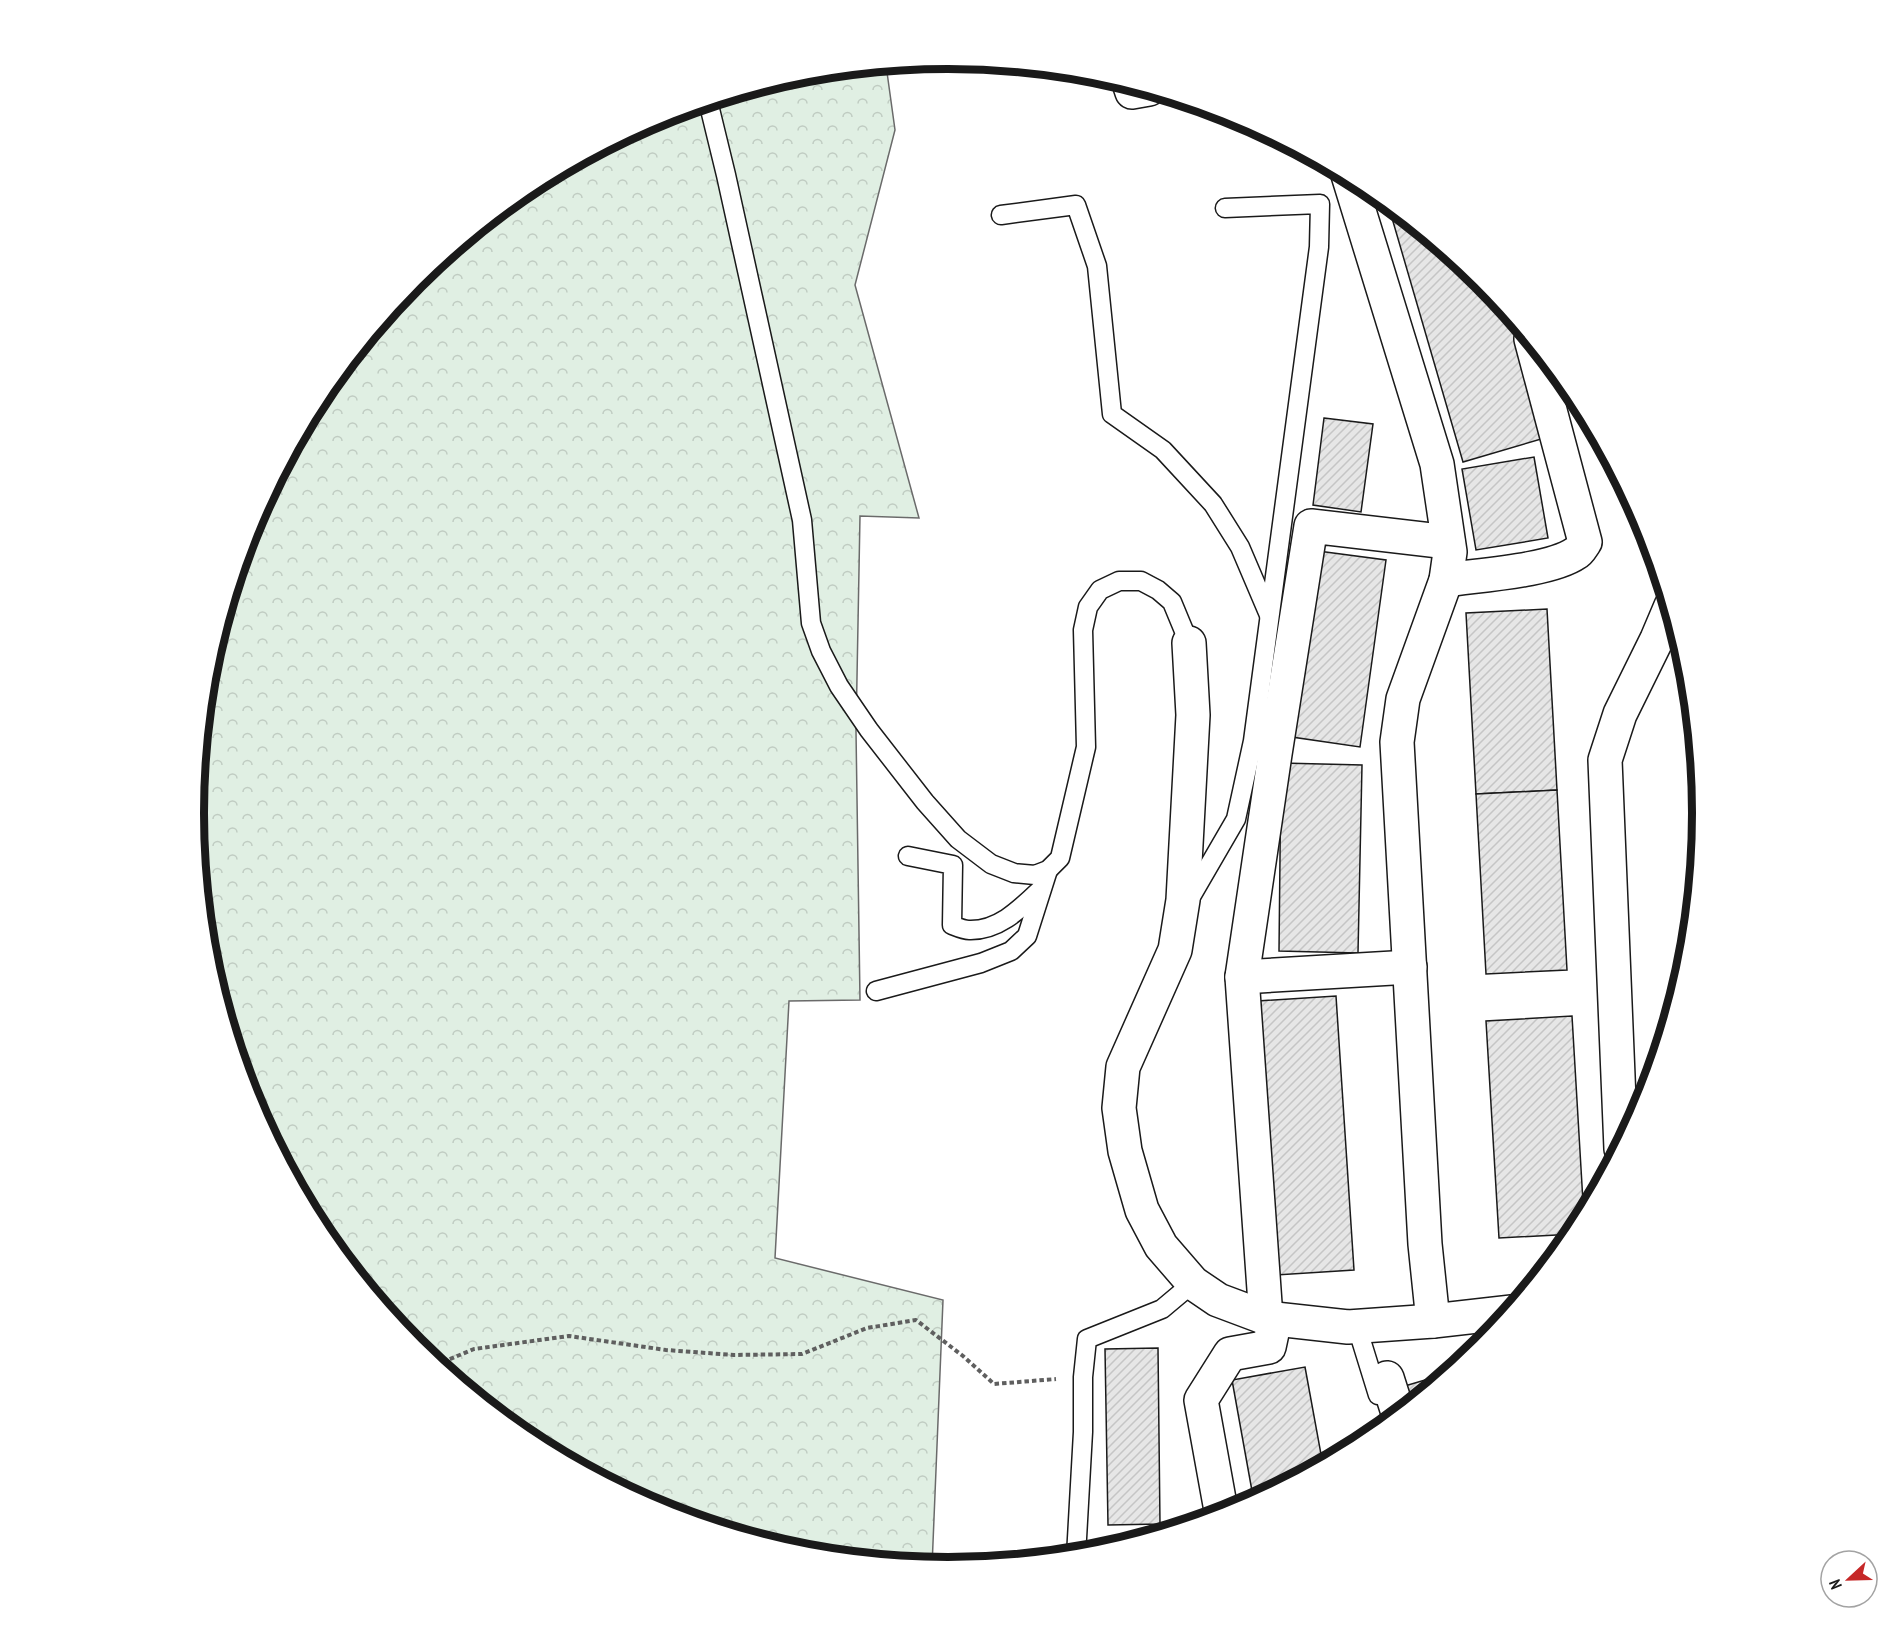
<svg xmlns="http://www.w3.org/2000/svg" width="1897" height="1627" font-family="'PT Sans Narrow',sans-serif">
<defs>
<pattern id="forest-crowns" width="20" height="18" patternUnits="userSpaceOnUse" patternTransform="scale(1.5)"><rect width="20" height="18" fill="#e0efe3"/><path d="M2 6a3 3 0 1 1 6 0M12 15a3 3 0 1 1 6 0" fill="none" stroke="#c0ccc2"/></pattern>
<pattern id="building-hatch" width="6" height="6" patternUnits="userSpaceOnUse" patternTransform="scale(1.5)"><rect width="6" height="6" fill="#e6e6e6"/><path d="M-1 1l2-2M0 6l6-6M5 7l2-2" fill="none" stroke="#c5c5c5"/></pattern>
</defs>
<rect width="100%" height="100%" fill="#fff"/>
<!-- forest -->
<polygon fill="url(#forest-crowns)" stroke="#6a6a6a" stroke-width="1.5" points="886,65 895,130 855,285 919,518 860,516 856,731 860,1000 789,1001 775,1258 943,1300 932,1567 801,1554 659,1511 529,1441 414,1347 321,1233 251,1102 208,960 194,813 208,666 251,524 321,394 415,279 529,186 660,116 802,73"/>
<!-- building -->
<g fill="url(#building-hatch)" stroke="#1a1a1a" stroke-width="1.5">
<polygon points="1388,202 1404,215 1392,218"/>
<polygon points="1404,215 1483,280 1512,316 1548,437 1463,462 1392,218"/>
<polygon points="1324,418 1373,424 1361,512 1313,505"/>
<polygon points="1534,457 1548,538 1476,550 1462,469"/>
<polygon points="1318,551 1386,560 1360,747 1292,737"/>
<polygon points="1547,609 1557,790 1476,794 1466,613"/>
<polygon points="1281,763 1362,765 1358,953 1279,951"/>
<polygon points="1557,790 1567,970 1486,974 1476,794"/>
<polygon points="1336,996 1354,1270 1276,1275 1258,1001"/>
<polygon points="1572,1016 1584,1219 1575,1234 1499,1238 1486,1021"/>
<polygon points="1158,1348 1160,1524 1108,1525 1105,1349"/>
<polygon points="1305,1367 1323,1465 1254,1502 1232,1380"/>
<polygon points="1452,1372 1405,1411 1398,1388"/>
</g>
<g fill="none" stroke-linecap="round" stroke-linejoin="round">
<defs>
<g id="service">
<polyline points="708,101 726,175 802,520 811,623 821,651 839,686 869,730 925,802 958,839 991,864 1014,873 1035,875 1048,870 1060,858 1086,747 1083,630 1088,607 1100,590 1119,581 1141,581 1158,590 1172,602 1189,643"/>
<polyline points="1001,215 1076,205 1097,266 1112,414 1163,450 1213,504 1240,547 1269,615"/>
<path d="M908,856L953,865L952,925C957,927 964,930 969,930C999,931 1021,908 1041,889"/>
<polyline points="1189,900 1236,819 1253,741 1319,247 1320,204 1225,208"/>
<polyline points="876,991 981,963 1011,951 1027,936 1048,870"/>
<polyline points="1357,1327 1378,1395"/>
<polyline points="1076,1556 1083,1432 1083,1377 1087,1339 1162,1309 1193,1283"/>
</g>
<g id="minor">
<polyline points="1129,83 1132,92 1149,89"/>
<polyline points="1348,175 1437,464 1450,552 1446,580 1403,699 1397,742 1425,1244 1433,1321"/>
<path d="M1446,580C1479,575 1550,571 1576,553C1580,551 1582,546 1585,542L1531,339"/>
<polyline points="1242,977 1410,967"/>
<polyline points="1621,1149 1605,760 1620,714 1657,639 1671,606"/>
<polyline points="1266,1318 1242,977 1275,754 1311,526 1448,542"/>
<polyline points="1387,1378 1399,1416"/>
<polyline points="1222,1516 1201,1400 1230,1354 1269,1347 1275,1319"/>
</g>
<polyline id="tertiary" points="1189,643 1193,715 1183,900 1175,950 1123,1067 1119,1108 1125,1151 1142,1210 1161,1246 1193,1283 1218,1300 1266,1318 1348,1327 1433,1321 1512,1312"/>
</defs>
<!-- service casing -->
<use href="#service" stroke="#1a1a1a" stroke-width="21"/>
<!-- minor casing -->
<use href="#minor" stroke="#1a1a1a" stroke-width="36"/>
<!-- tertiary casing -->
<use href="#tertiary" stroke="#1a1a1a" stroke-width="36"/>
<!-- path -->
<polyline stroke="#5f5f5f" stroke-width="4" stroke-dasharray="4.5 3" stroke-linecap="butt" points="436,1365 474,1349 569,1336 666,1350 734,1355 802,1354 867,1328 916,1320 963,1356 994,1384 1056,1379"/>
<!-- service -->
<use href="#service" stroke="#fff" stroke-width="18"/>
<!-- minor -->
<use href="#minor" stroke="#fff" stroke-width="33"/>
<!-- tertiary -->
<use href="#tertiary" stroke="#fff" stroke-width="33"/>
</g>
<!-- crop -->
<path d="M0 0H1897V1627H0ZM204 813a744 744 0 1 1 1488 0a744 744 0 1 1-1488 0Z" fill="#fff" fill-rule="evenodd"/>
<path fill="none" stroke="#1a1a1a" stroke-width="8" d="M204 813a744 744 0 1 1 1488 0a744 744 0 1 1-1488 0Z"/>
<!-- north arrow -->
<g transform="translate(1849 1579) rotate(248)"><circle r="28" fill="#ffffff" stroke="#a3a3a3" stroke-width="1.5"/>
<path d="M0-4.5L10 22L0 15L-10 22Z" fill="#c62828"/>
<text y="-9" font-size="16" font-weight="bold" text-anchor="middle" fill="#1a1a1a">N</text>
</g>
</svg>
